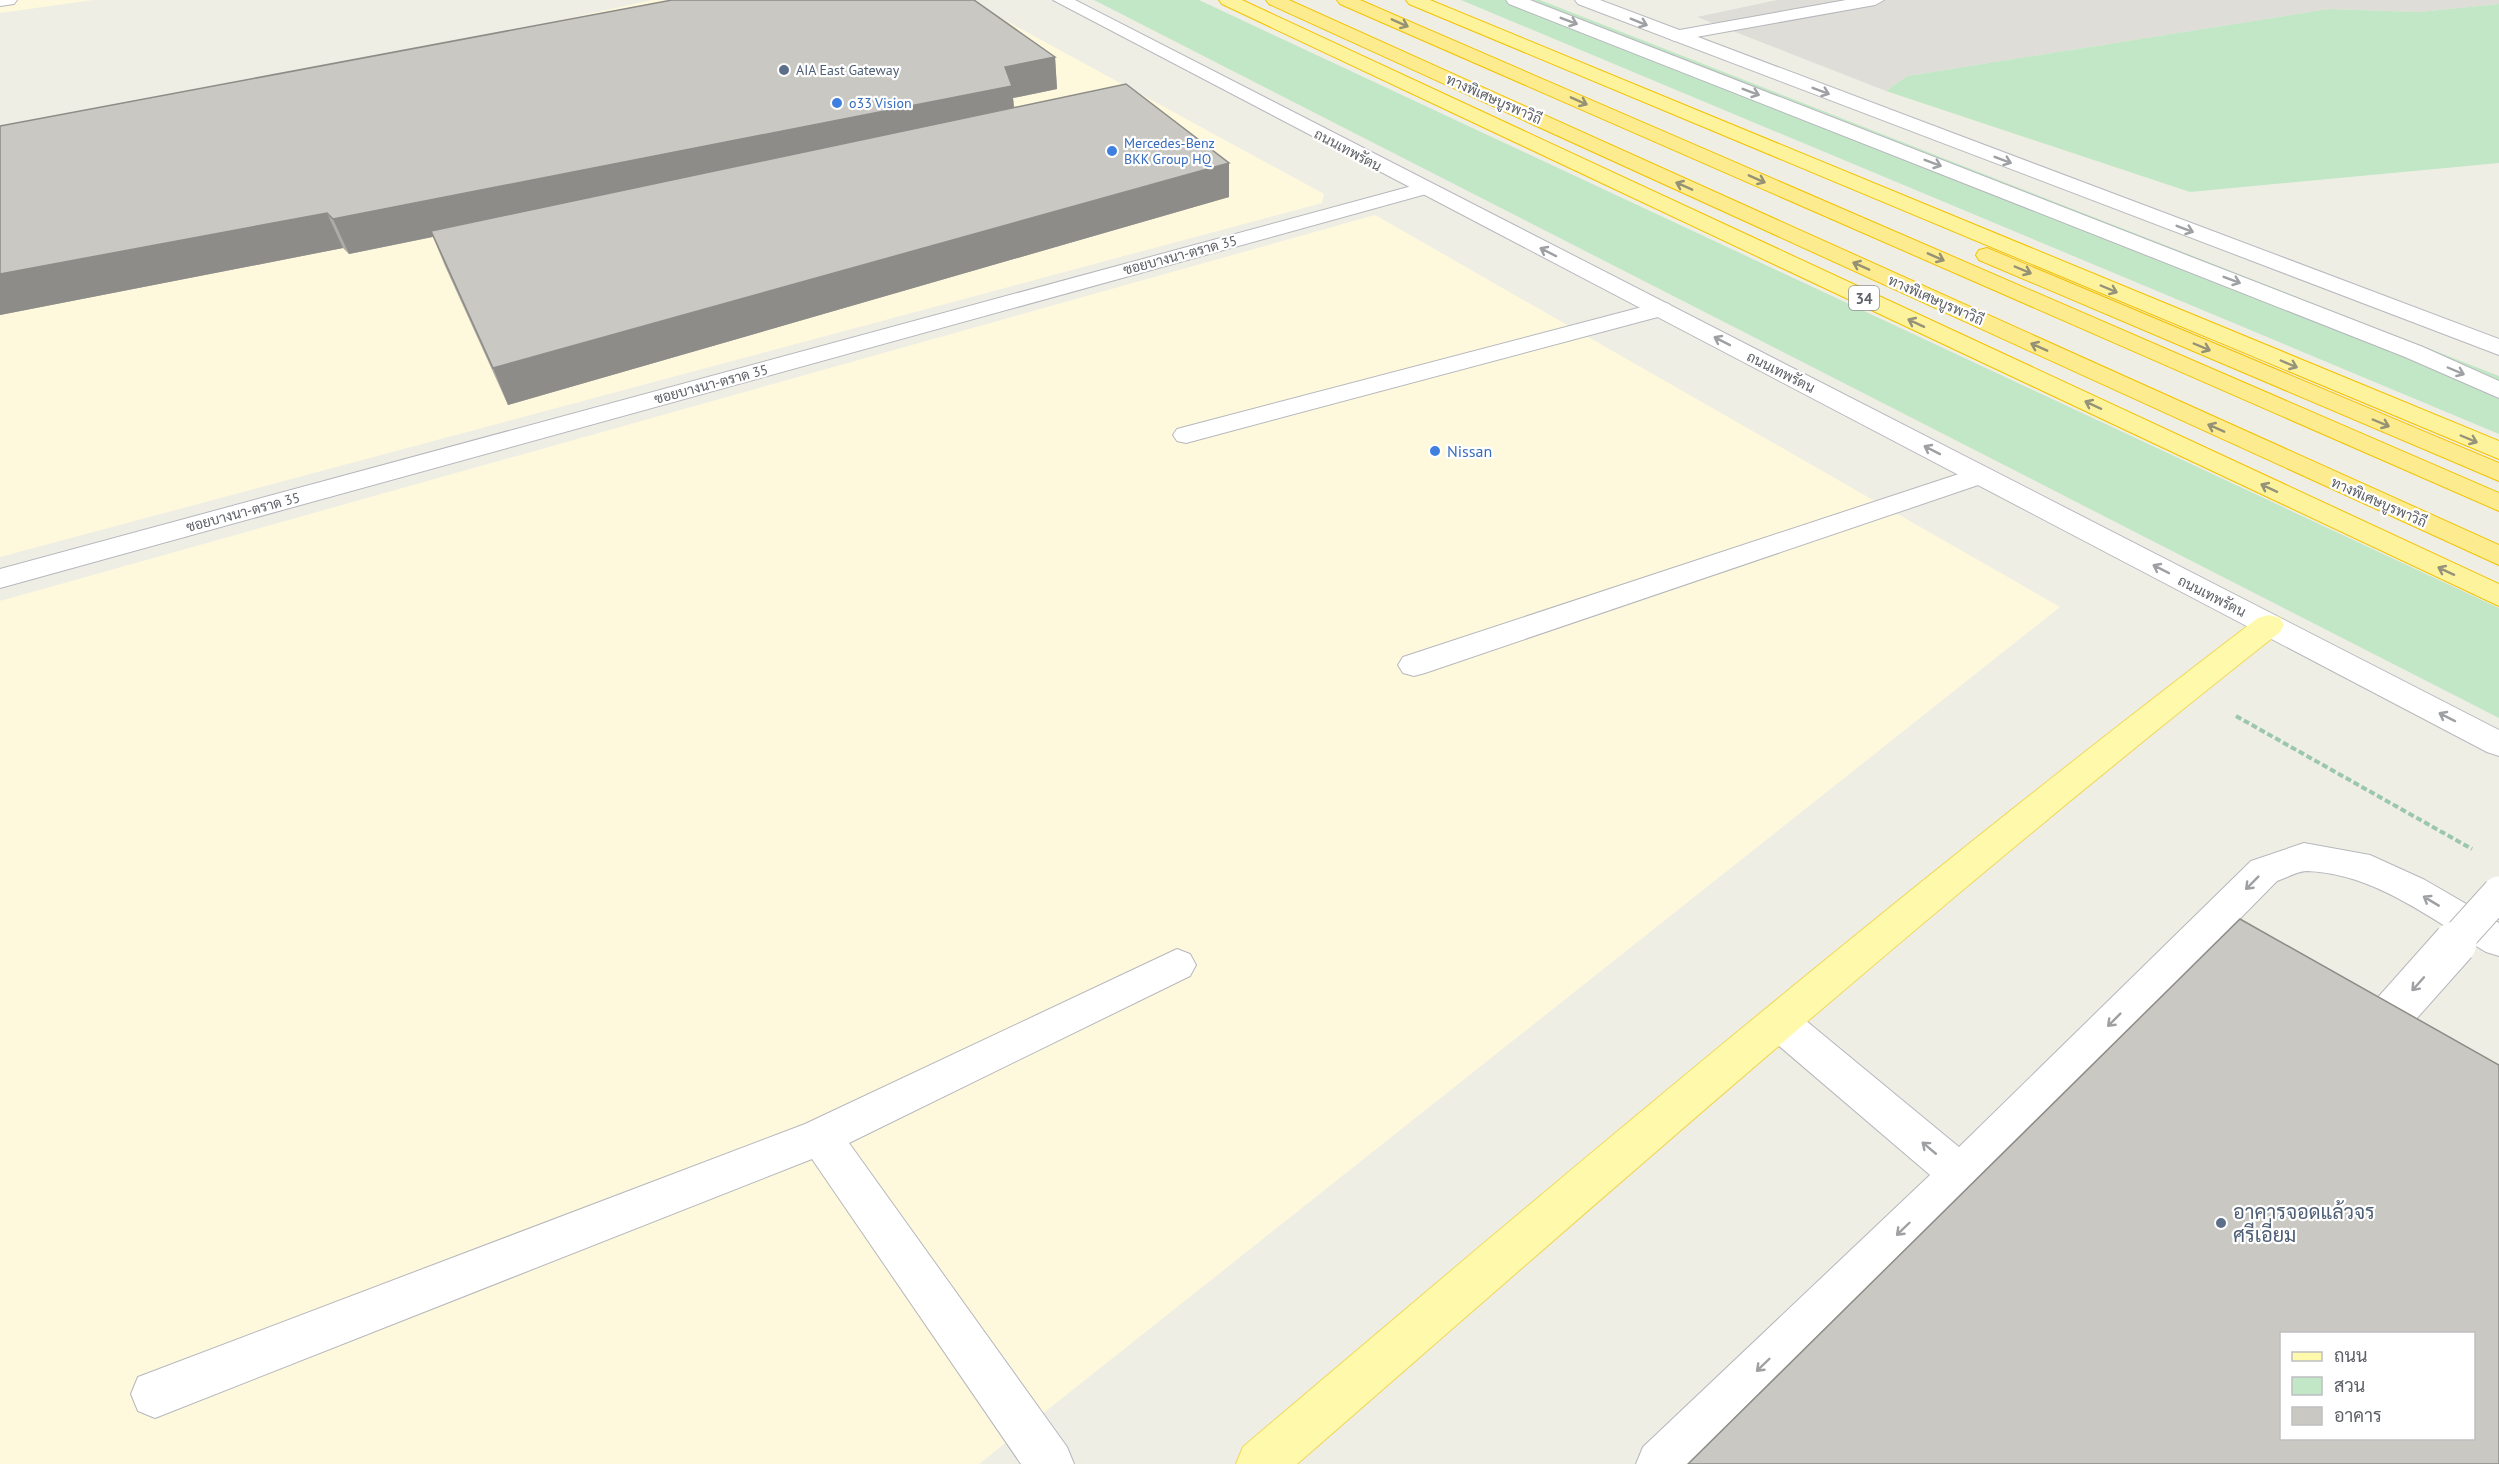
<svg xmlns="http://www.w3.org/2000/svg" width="2499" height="1464" font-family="'PT Sans',Sarabun,sans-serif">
<rect width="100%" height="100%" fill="#efeee5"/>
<!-- commercial -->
<g fill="#fef9dc">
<polygon points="0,0 93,0 0,13"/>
<polygon points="652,0 968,0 1324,194 1322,203 0,557 0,145"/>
<polygon points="1375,215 2060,607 979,1464 0,1464 0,601"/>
</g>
<!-- industrial -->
<polygon fill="#deddd7" points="1777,0 2499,0 2499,4 2419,12 2329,9 1907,76 1886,91 1697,17"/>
<!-- green -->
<g fill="#c2e7c6">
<polygon points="1094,0 1199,0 2499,608 2499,718"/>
<polygon points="1461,0 1540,0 2499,376 2499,434"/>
<polygon points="2499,4 2499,163 2190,192 1886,91 1907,76 2329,9 2419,12"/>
</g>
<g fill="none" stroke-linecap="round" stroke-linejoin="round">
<defs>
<g id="service">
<polygon points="0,0 17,0 14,4 0,6"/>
<polygon points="1506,0 1530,0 2423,347 2499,381 2499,398 2405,357 1509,4"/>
<polygon points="1846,0 1884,0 1875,5 1674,41 1665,36 1674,31"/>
<polygon points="1423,183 1430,185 1434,189 1430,193 0,588 0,569"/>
<polygon points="1661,302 1669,304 1673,309 1669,314 1186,443 1177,441 1173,435 1177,429"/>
<polygon points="1980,467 1990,469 1994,475 1990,481 1425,673 1414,676 1403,673 1398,665 1403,657"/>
<path d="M2304,843L2370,855L2425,880L2499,923V956L2486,952C2432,919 2373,873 2307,871C2298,871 2286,878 2277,881L1975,1188L1695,1464H1636L1643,1447L1930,1175L1765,1034L1759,1022L1765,1010L1779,1005L1793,1010L1959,1147L2251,861Z"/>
<polygon points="1177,949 1190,954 1196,965 1190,976 849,1143 1067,1447 1074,1464 1021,1464 812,1159 155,1418 138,1411 131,1394 138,1377 805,1124"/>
</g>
<g id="secondary">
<polygon points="1053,0 1075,0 2499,730 2499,756 2487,752"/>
<polygon points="1575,0 1600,0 2499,339 2499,355 1578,4"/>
</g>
<path id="primary" d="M2269,615L2280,618L2284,625L2280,632C1942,898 1621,1182 1297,1464H1236L1243,1447C1576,1164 1910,883 2258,618Z"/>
<g id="trunk">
<polygon points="1219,0 1242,0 2499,584 2499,606 1222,4"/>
<polygon points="1406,0 1430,0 2499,441 2499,459 1409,4"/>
</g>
<g id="motorway">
<polygon points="1266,0 1289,0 2499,545 2499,565 1269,4"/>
<polygon points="1337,0 1360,0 2499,493 2499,511 1340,4"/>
<polygon points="1987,248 2499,463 2499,481 1979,260 1976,255 1979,250"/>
</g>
</defs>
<!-- service casing -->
<use href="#service" stroke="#b6b7bc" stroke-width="2"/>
<!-- secondary casing -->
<use href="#secondary" stroke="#b7b9bf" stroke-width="2"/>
<!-- primary casing -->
<use href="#primary" stroke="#f1d75c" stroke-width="2"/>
<!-- trunk casing -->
<use href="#trunk" stroke="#f3c201" stroke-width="2"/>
<!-- motorway casing -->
<use href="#motorway" stroke="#f3c201" stroke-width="2"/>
<!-- path -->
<polyline stroke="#9bc7ad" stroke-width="4" stroke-dasharray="6 3" stroke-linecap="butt" points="2236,716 2472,849"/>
<!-- service -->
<use href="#service" fill="#fff" fill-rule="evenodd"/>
<!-- secondary -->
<use href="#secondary" fill="#fff" fill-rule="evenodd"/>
<!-- primary -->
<use href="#primary" fill="#fffaab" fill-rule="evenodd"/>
<!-- trunk -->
<use href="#trunk" fill="#fef39d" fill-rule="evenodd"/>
<!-- motorway -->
<use href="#motorway" fill="#fcec8f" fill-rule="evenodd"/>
<defs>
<polyline id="service-bridge-far1" points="2453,944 2499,893"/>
<polyline id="service-bridge" points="2367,1042 2455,943"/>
</defs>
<!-- service-bridge-far1 casing -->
<use href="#service-bridge-far1" stroke="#b6b7bc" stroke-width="35" stroke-linecap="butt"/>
<!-- service-bridge casing -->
<use href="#service-bridge" stroke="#b6b7bc" stroke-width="45" stroke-linecap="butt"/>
<!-- service-bridge-far1 -->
<use href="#service-bridge-far1" stroke="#fff" stroke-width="33"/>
<!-- service-bridge -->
<use href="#service-bridge" stroke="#fff" stroke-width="43"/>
</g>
<!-- wall -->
<polygon fill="#aeaca7" points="1055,57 1057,89 1013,98 1014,107 1229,163 1229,197 508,405 445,266 433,237 349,254 343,248 0,315 0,126"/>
<!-- shaded-wall -->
<g fill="#8d8c88">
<polygon points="1055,57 1057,89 1013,98 1015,118 349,254 333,219 1005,67"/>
<polygon points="1229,163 1229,197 508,405 493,368"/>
<polygon points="327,213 343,248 0,315 0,274"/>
</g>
<!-- building -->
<g fill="#cac8c2" stroke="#8d8c88" stroke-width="1.5" fill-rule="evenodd">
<polygon points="672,0 974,0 1055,57 1005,67 1012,86 333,219 327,213 0,274 0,126"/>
<polygon points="1126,84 1229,163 493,368 431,231"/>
<path d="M2240,919L2499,1065V1464H1688ZM2282,1334H2474V1438H2282Z"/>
</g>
<!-- one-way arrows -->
<defs><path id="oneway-shaft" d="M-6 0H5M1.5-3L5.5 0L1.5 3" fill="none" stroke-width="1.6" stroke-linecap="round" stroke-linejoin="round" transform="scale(1.5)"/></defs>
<g stroke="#9ea0a3">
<use href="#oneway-shaft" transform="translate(1569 21) rotate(21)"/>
<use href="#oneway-shaft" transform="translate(1639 22) rotate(22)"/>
<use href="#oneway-shaft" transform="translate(1821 91) rotate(21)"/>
<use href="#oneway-shaft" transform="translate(1751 92) rotate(21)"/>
<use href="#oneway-shaft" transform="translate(2003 160) rotate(21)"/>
<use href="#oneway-shaft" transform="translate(1933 163) rotate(21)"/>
<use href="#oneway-shaft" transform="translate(2185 229) rotate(21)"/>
<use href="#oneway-shaft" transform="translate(1548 252) rotate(-153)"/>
<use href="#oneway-shaft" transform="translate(2232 280) rotate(21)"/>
<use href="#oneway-shaft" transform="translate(1722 341) rotate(-153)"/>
<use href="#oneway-shaft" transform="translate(2456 371) rotate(23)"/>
<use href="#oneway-shaft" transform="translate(1932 450) rotate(-153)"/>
<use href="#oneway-shaft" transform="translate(2161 569) rotate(-153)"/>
<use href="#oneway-shaft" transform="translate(2447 717) rotate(-153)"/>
<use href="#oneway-shaft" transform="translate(2252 883) rotate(135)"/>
<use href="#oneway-shaft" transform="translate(2431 901) rotate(-149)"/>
<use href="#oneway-shaft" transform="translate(2418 984) rotate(132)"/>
<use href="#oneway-shaft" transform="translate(2114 1020) rotate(135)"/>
<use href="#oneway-shaft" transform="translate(1929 1148) rotate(-140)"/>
<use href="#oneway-shaft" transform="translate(1903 1229) rotate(136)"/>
<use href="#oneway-shaft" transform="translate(1763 1365) rotate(136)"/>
</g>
<g stroke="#959174">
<use href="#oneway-shaft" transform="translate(1400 23) rotate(24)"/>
<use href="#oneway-shaft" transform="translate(1579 101) rotate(24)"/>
<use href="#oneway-shaft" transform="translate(1757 179) rotate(24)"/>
<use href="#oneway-shaft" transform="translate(1684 186) rotate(-156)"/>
<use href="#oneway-shaft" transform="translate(1936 257) rotate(24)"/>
<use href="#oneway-shaft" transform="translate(1861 266) rotate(-156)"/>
<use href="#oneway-shaft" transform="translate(2023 270) rotate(23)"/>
<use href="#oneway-shaft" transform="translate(2039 347) rotate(-156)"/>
<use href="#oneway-shaft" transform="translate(2202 347) rotate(23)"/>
<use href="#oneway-shaft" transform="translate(2381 423) rotate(23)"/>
<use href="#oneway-shaft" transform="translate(2216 428) rotate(-156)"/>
</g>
<g stroke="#959379">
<use href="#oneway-shaft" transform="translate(2109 289) rotate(23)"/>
<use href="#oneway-shaft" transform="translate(1916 323) rotate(-155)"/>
<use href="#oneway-shaft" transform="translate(2289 364) rotate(23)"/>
<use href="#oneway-shaft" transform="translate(2093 405) rotate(-155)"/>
<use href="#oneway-shaft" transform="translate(2469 439) rotate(23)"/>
<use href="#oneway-shaft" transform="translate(2269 488) rotate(-155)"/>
<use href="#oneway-shaft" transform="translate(2446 571) rotate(-155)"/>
</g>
<!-- markers -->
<g fill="#5c6f8a" stroke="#fff" stroke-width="2">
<circle cx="784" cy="70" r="6"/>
<circle cx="2221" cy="1223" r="6"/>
</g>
<g fill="#3f7fe0" stroke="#fff" stroke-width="2">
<circle cx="837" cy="103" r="6"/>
<circle cx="1112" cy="151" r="6"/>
<circle cx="1435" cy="451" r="6"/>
</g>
<g text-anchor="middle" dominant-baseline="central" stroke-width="4.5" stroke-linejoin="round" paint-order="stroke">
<!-- far-service labels -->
<g font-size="14" fill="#4e5e75" stroke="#fff" text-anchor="start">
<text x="796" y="70">AIA East Gateway</text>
</g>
<!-- far-street labels -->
<g font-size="14" fill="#5d6066" stroke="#fff">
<text transform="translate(1494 99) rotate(24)">ทางพิเศษบูรพาวิถี</text>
<text transform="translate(1348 150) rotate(28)">ถนนเทพรัตน</text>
<text transform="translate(1180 255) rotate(-15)">ซอยบางนา-ตราด 35</text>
<text transform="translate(1936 300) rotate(24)">ทางพิเศษบูรพาวิถี</text>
<text transform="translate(1781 372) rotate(27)">ถนนเทพรัตน</text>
<text transform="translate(711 384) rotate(-15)">ซอยบางนา-ตราด 35</text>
<text transform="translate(2379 502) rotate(24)">ทางพิเศษบูรพาวิถี</text>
<text transform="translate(243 512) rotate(-15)">ซอยบางนา-ตราด 35</text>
<text transform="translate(2212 596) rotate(27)">ถนนเทพรัตน</text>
</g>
<!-- far-shop labels -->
<g font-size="14" fill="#366cbe" stroke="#fff" text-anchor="start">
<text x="849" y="103">o33 Vision</text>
<text x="1124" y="143">Mercedes-Benz<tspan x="1124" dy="16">BKK Group HQ</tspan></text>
</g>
<!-- shield labels -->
<rect fill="#fff" stroke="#8e9094" stroke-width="1.5" x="1849" y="286" width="30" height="24" rx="4.5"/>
<g font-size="15" font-weight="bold" fill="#5d6066">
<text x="1864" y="298">34</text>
</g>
<!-- shop labels -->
<g font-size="16" fill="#366cbe" stroke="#fff" text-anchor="start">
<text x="1447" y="451">Nissan</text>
</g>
<!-- near-service labels -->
<g font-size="20" fill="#4e5e75" stroke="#fff" text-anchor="start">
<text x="2233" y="1212">อาคารจอดแล้วจร<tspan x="2233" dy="23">ศรีเอี่ยม</tspan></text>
</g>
</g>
<!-- legend -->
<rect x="2280" y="1332" width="195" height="108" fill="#ffffff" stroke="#bebfc2" stroke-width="1.5"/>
<rect x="2292" y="1352" width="30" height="9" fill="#fffaab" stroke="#bebfc2" stroke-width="1.5"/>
<text x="2334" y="1362" font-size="18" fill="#5d6066">ถนน</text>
<rect x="2292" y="1377" width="30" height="18" fill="#c2e7c6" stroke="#bebfc2" stroke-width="1.5"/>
<text x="2334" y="1392" font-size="18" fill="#5d6066">สวน</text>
<rect x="2292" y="1407" width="30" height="18" fill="#cac8c2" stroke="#bebfc2" stroke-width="1.5"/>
<text x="2334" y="1422" font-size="18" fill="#5d6066">อาคาร</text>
</svg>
